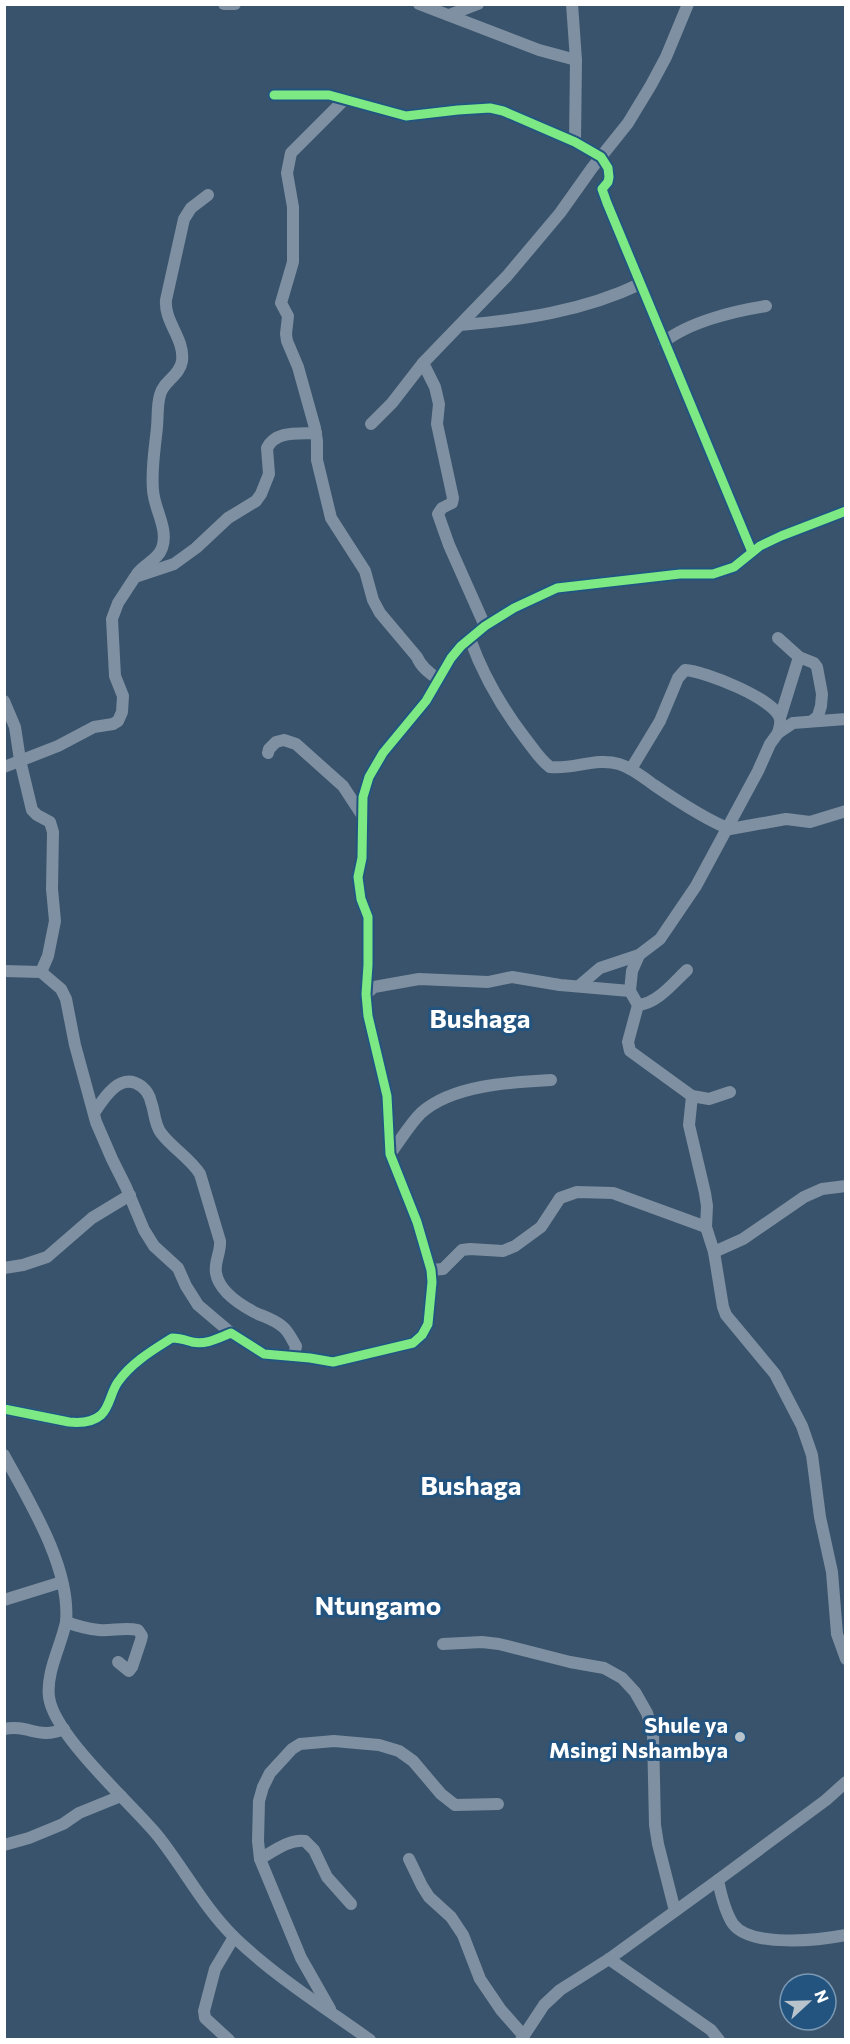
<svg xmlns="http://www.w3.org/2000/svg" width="850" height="2044" font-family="Commissioner,sans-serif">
<rect width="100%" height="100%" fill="#38536b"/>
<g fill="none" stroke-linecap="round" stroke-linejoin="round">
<!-- minor -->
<g stroke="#7e90a1" stroke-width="12">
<polyline points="224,4 235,4"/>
<polyline points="419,4 539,50 576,60"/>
<polyline points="572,4 576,60 575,142"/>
<polyline points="449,15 478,4"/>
<polyline points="274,95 329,95 406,116 458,110 490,108 503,111 575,142 601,157 608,168 609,177 608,182 602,189 607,203 752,552"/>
<path d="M345,99L291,153L287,173L293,207V262L281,303L288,316L286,334L287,341L298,367L315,428L317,441V460L331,518L365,571L373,600L380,613L417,657C421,667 429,673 438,679"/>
<path d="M460,325C521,320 584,311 640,284"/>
<path d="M664,342C689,322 734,311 766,306"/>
<polyline points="423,363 435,387 439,404 437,424 453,498 452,503 442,508 438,514 449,545 485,626"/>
<polyline points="371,424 392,403 423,363 507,276 560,213 592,168 628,123 651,85 666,57 688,4"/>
<path d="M137,574C144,564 158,560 162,548C169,529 154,509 153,490C151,469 155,448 157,427C158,416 157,405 160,395C163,381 180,376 182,361C185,339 164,322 166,300L184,219L191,208L208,195"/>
<polyline points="778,638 799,657 814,663 817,667 822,694 821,706 818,716 812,721"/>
<path d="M470,639C483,675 502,708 525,738C533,748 540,760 550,767C573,770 596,757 619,764C632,768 643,777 654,785C676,800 706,820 730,829L786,819L810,822L846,811"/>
<polyline points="4,701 15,727 20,760 32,810 37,815 50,822 53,832 52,889 55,921 48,956 41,972"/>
<polyline points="780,718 799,657"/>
<polyline points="268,753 269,749 276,742 284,740 296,744 343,786 362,815"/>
<path d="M4,767L58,746L94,727L113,724L118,721L122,712L123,696L115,676L112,619L118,603L135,577L174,564L196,548L228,518L256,501L261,494L269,474L267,448C276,430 299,434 316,433"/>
<path d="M631,769L660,721L678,678L685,670C704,671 776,699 780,719C781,723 779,729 778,733"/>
<polyline points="639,955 632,971 630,991 638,1005 628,1042 630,1051 692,1096 709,1099 730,1092"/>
<polyline points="4,971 41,972 61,989 66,999 75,1045 96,1122 112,1159 126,1187 144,1230 154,1246 178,1268 186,1286 198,1305 231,1333"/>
<polyline points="580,985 600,968 639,955 660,939 696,886 758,771 770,744 778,733 793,723 846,719"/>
<polyline points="366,994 374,987 419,979 488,982 512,977 560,985 630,991"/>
<path d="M638,1005C657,1004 674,982 687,970"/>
<polyline points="692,1096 689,1125 705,1193 707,1206 706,1227 714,1252 723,1307 726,1315 775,1374 802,1426 812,1455 820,1517 832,1572 837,1634 846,1659"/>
<path d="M94,1113C103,1099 120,1071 141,1086C146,1090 150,1096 151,1102C155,1112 154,1124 161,1133C172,1148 190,1158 200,1174L220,1241C221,1252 214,1262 216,1273C219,1291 239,1304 254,1312C264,1317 274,1319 283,1327C289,1332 292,1340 296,1346L294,1356"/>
<path d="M390,1154C400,1141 409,1125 421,1113C452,1085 511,1082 551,1080"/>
<polyline points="714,1252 743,1239 804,1197 822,1189 846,1186"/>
<polyline points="4,1268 23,1265 47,1257 92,1218 130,1195"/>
<polyline points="431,1270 443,1269 462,1250 470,1249 503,1251 515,1246 541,1227 560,1198 577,1192 613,1193 706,1227"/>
<path d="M4,1409L69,1422C79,1423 93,1422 101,1415C110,1407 111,1391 118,1382C131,1363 153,1350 172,1338C180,1338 185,1340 192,1342C207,1345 218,1338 231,1333L264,1354L310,1358L333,1362L413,1343L422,1335L428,1324L432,1282L431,1270L417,1222L390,1154L387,1096L368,1016L366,994L368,965V917L361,899L358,877L362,858L363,797L369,777L383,753L426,701L451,658L461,646L485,626L514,608L557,588L680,574H713L734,567L760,546L781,536L846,511"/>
<path d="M4,1455C29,1501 71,1568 66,1622C61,1646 46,1672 49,1697C54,1736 132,1804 158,1836C185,1870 204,1908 235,1938C276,1977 324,2007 370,2040"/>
<polyline points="4,1600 62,1582"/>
<path d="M66,1622C77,1626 88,1629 99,1630C112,1631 125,1627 138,1630L142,1636L141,1640L132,1667L129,1671L118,1662"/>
<polyline points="443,1644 482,1642 499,1644 570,1662 604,1668 622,1678 635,1692 647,1713 653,1734 655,1825 658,1844 675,1911"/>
<path d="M4,1729C29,1724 38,1740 64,1729"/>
<polyline points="4,1845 29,1838 63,1824 79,1813 121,1796"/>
<path d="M260,1859C274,1851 289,1839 305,1841L314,1850L327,1877L351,1904"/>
<polyline points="409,1859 422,1886 429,1897 451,1917 463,1935 480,1979 501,2010 523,2035"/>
<path d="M718,1880C721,1895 725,1912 733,1924C751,1948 820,1940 846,1935"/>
<polyline points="609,1959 711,2030 719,2040"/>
<polyline points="330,2009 301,1958 260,1859 258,1841 259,1801 263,1787 270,1773 292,1749 300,1744 334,1741 379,1745 399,1751 413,1761 441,1794 455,1805 498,1804"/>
<polyline points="229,2040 205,2018 204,2011 215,1969 234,1937"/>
<polyline points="521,2040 544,2005 560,1990 609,1959 718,1880 826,1800 846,1782"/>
</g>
<defs>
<g id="cycleway">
<polyline points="274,95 329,95 406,116 458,110 490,108 503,111 575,142 601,157 608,168 609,177 608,182 602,189 607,203 752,552"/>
<path d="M4,1409L69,1422C79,1423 93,1422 101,1415C110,1407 111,1391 118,1382C131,1363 153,1350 172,1338C180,1338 185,1340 192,1342C207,1345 218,1338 231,1333L264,1354L310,1358L333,1362L413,1343L422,1335L428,1324L432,1282L431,1270L417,1222L390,1154L387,1096L368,1016L366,994L368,965V917L361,899L358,877L362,858L363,797L369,777L383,753L426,701L451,658L461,646L485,626L514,608L557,588L680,574H713L734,567L760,546L781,536L846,511"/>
</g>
</defs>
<!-- cycleway casing -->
<use href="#cycleway" stroke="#235480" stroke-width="13"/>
<!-- cycleway -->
<use href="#cycleway" stroke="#7ce984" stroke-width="9"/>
</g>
<!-- markers -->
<circle fill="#b9c3cb" stroke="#235480" stroke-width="2" cx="740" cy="1737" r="6"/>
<g text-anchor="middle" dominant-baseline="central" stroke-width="6" stroke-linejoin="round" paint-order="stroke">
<!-- poi labels -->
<g font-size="22" font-weight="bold" fill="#fff" stroke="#235480" text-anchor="end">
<text x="728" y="1724">Shule ya<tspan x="728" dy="25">Msingi Nshambya</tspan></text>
</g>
<!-- quarter labels -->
<g font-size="26" font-weight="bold" fill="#fff" stroke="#235480">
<text x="480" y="1017">Bushaga</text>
<text x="471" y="1484">Bushaga</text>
<text x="378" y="1604">Ntungamo</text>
</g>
</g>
<!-- border -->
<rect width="850" height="2044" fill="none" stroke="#ffffff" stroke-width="12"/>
<!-- north arrow -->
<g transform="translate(808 2002) rotate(68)"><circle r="28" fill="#235480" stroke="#7b98b3" stroke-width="1.5"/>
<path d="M0-4.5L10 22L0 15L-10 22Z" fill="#b9c3cb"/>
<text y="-9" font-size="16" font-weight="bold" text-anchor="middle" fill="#ffffff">N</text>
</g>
</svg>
